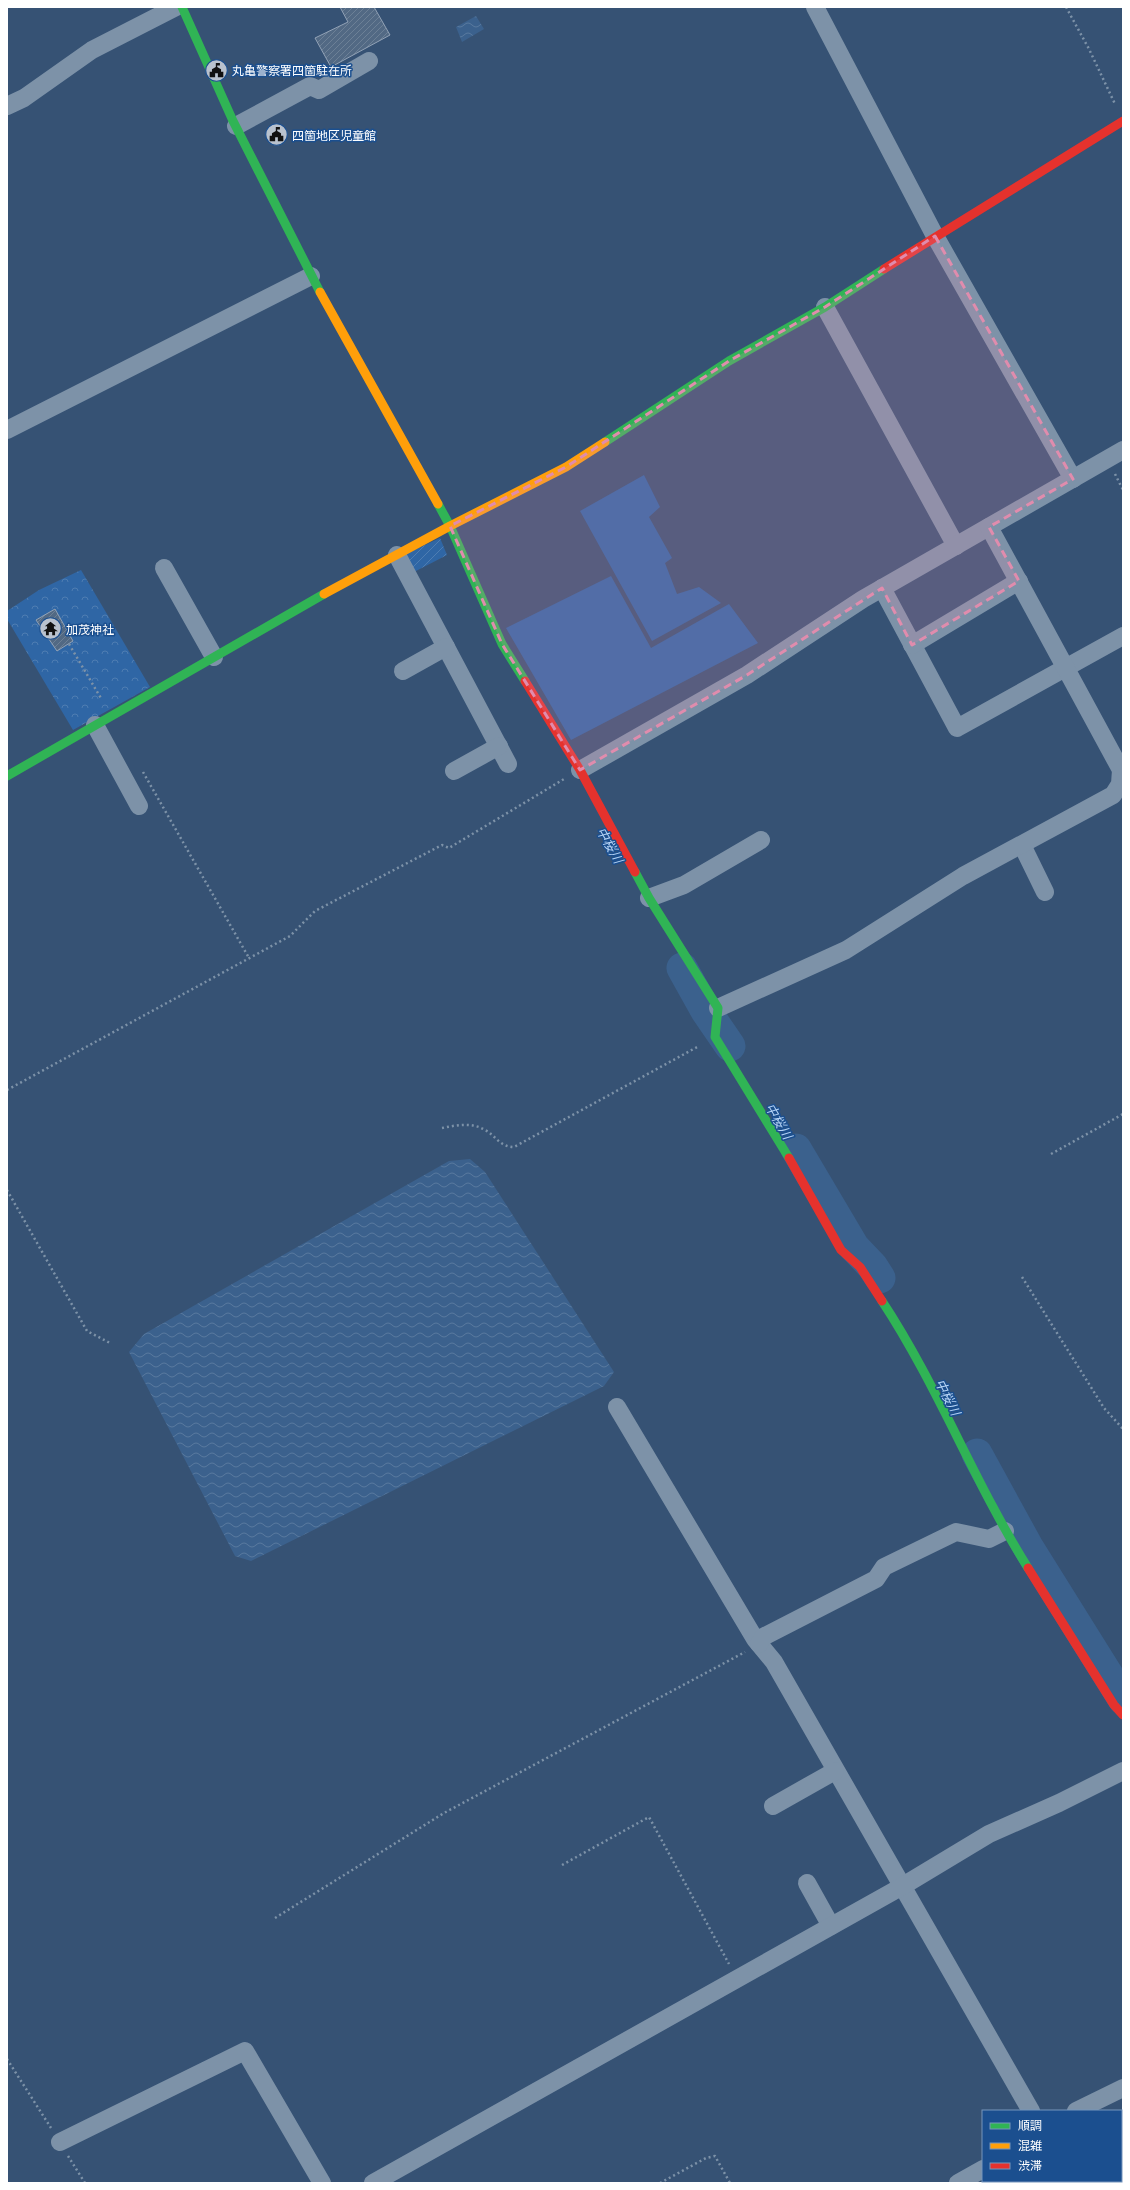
<svg xmlns="http://www.w3.org/2000/svg" width="1130" height="2190" font-family="'Open Sans','Noto Sans JP',sans-serif">
<defs>
<pattern id="forest-crowns" width="20" height="18" patternUnits="userSpaceOnUse"><rect width="20" height="18" fill="#2f66a5"/><path d="M2 6a3 3 0 1 1 6 0M12 15a3 3 0 1 1 6 0" fill="none" stroke="#4e7db2"/></pattern>
<pattern id="garden-furrows" width="10" height="10" patternUnits="userSpaceOnUse"><rect width="10" height="10" fill="#2f66a5"/><path d="M-1 1l2-2M0 10L10 0M9 11l2-2" fill="none" stroke="#4e7db2"/></pattern>
<pattern id="water-waves" width="16" height="10" patternUnits="userSpaceOnUse"><rect width="16" height="10" fill="#3b618d"/><path d="M0 5q4-4 8 0t8 0" fill="none" stroke="#58799e"/></pattern>
<pattern id="building-hatch" width="6" height="6" patternUnits="userSpaceOnUse"><rect width="6" height="6" fill="#526984"/><path d="M-1 1l2-2M0 6l6-6M5 7l2-2" fill="none" stroke="#6c8096"/></pattern>
</defs>
<rect width="100%" height="100%" fill="#365274"/>
<!-- green -->
<g fill="#2f66a5">
<polygon points="644,475 660,507 649,517 672,558 665,563 677,594 699,587 721,603 652,641 580,511"/>
<polygon points="611,576 651,648 729,604 758,643 571,740 506,628"/>
</g>
<!-- forest -->
<polygon fill="url(#forest-crowns)" points="81,570 150,687 73,730 7,619 7,611 39,590"/>
<!-- garden -->
<polygon fill="url(#garden-furrows)" points="440,538 447,555 414,572 404,555"/>
<!-- water -->
<g fill="url(#water-waves)">
<polygon points="476,16 484,29 462,42 456,27"/>
<polygon points="470,1159 485,1172 614,1372 604,1386 251,1561 235,1556 129,1352 144,1334 449,1161"/>
</g>
<g fill="none" stroke-linecap="round" stroke-linejoin="round">
<!-- river -->
<g stroke="#3b618d" stroke-width="31">
<polyline points="682,968 706,1011 730,1046"/>
<polyline points="796,1149 854,1247 873,1267 880,1278"/>
<polyline points="977,1454 1028,1547 1123,1699"/>
</g>
</g>
<!-- building -->
<g fill="url(#building-hatch)" stroke="#92a2b6">
<polygon points="340,7 374,7 390,35 331,67 315,38 348,22"/>
<polygon points="55,609 73,641 57,651 36,620"/>
</g>
<g fill="none" stroke-linecap="round" stroke-linejoin="round">
<!-- path -->
<g stroke="#7d92a8" stroke-width="2.5" stroke-dasharray="2 3" stroke-linecap="butt">
<polyline points="1066,7 1089,49 1115,104"/>
<polyline points="1115,474 1123,490"/>
<polyline points="69,644 102,700"/>
<polyline points="143,772 249,958"/>
<polyline points="7,1090 290,936 315,911 442,845 449,848 564,779"/>
<path d="M442,1128C457,1125 472,1122 485,1130C496,1136 500,1147 514,1147L699,1046"/>
<polyline points="1051,1154 1123,1114"/>
<polyline points="7,1190 87,1331 110,1343"/>
<polyline points="1022,1277 1104,1408 1123,1429"/>
<polyline points="562,1865 649,1817 729,1964"/>
<polyline points="275,1918 444,1813 745,1652"/>
<polyline points="7,2059 51,2128"/>
<polyline points="68,2156 85,2183"/>
<polyline points="660,2183 706,2158 715,2156 730,2183"/>
</g>
<!-- street -->
<g stroke="#7d92a8" stroke-width="18">
<polyline points="815,7 935,236 1073,479"/>
<polyline points="7,106 24,98 92,50 176,7"/>
<polyline points="236,126 310,86 319,90 369,61"/>
<polyline points="825,307 956,546"/>
<polyline points="7,430 311,276"/>
<polyline points="397,555 508,764"/>
<polyline points="164,568 214,657"/>
<polyline points="882,588 957,728 1123,636"/>
<polyline points="912,645 1019,581"/>
<polyline points="403,671 446,647"/>
<polyline points="95,725 139,806"/>
<polyline points="580,770 747,675 863,599 1123,450"/>
<polyline points="454,771 499,746"/>
<polyline points="1022,845 1045,892"/>
<polyline points="649,898 684,885 761,840"/>
<polyline points="718,1008 846,950 963,876 1113,795 1120,784 1121,770 989,527"/>
<polyline points="617,1407 755,1639 774,1662 1031,2111"/>
<polyline points="759,1644 763,1637 876,1579 884,1567 956,1532 989,1539 1005,1531"/>
<polyline points="773,1806 835,1771"/>
<polyline points="807,1883 831,1926"/>
<polyline points="1076,2111 1123,2088"/>
<polyline points="60,2142 245,2051 322,2183"/>
<polyline points="1071,2181 1072,2183"/>
<polyline points="373,2183 901,1887 989,1834 1059,1803 1123,1771"/>
<polyline points="958,2183 983,2169"/>
</g>
<!-- fast -->
<g stroke="#30b455" stroke-width="9">
<polyline points="182,7 233,121 320,292"/>
<polyline points="605,442 729,361 825,307 884,269"/>
<polyline points="438,504 450,526 502,644 525,681"/>
<polyline points="7,776 324,594"/>
<polyline points="635,872 649,898 718,1008 715,1037 789,1158"/>
<path d="M882,1301C938,1386 974,1482 1028,1568"/>
</g>
<!-- slow -->
<g stroke="#ff9f0a" stroke-width="9">
<polyline points="320,292 438,504"/>
<polyline points="324,594 450,526 566,467 605,442"/>
</g>
<!-- jam -->
<g stroke="#e5322d" stroke-width="9">
<polyline points="884,269 1123,121"/>
<polyline points="525,681 580,770 635,872"/>
<polyline points="789,1158 841,1250 860,1267 882,1301"/>
<polyline points="1028,1568 1114,1705 1123,1715"/>
</g>
</g>
<!-- marked area -->
<path fill="#e08cad" fill-opacity="0.2" stroke="#e08cad" stroke-width="3" stroke-dasharray="8 5" stroke-linejoin="round" d="M935,236L1073,479L989,527L1019,581L912,645L882,588L747,675L580,770L502,644L450,526L566,467L729,361L825,307Z"/>
<!-- icons -->
<defs>
<symbol id="civic-disc" viewBox="-11 -11 22 22"><circle r="9.5" fill="#b9c2ce" stroke="#1b4f8f"/><path d="M-.6-6.5H3V-4.5H.6V-3L4-1V1h2V6H-6V1h2V-1L-.6-3ZM-1.2 2.5V6h2.4V2.5Z" fill="#111"/></symbol>
<symbol id="temple-disc" viewBox="-11 -11 22 22"><circle r="9.5" fill="#b9c2ce" stroke="#1b4f8f"/><path d="M0-6L5-2H3V0L6.5 2.5H4V6H1.5V3h-3V6H-4V2.5H-6.5L-3 0V-2H-5Z" fill="#111"/></symbol>
</defs>
<g fill-rule="evenodd">
<use href="#civic-disc" x="204" y="58" width="25" height="25"/>
<use href="#civic-disc" x="264" y="122" width="25" height="25"/>
<use href="#temple-disc" x="38" y="616" width="25" height="25"/>
</g>
<g text-anchor="middle" dominant-baseline="central" stroke-width="3" stroke-linejoin="round" paint-order="stroke">
<!-- poi labels -->
<g font-size="12" fill="#fff" stroke="#1b4f8f" text-anchor="start">
<text x="232" y="70">丸亀警察署四箇駐在所</text>
<text x="292" y="135">四箇地区児童館</text>
<text x="66" y="629">加茂神社</text>
</g>
<!-- water labels -->
<g font-size="13" font-style="italic" fill="#b5d3f5" stroke="#1b4f8f">
<text transform="translate(610 845) rotate(60)">中桜川</text>
<text transform="translate(779 1121) rotate(59)">中桜川</text>
<text transform="translate(948 1397) rotate(63)">中桜川</text>
</g>
</g>
<!-- border -->
<rect width="1130" height="2190" fill="none" stroke="#ffffff" stroke-width="16"/>
<!-- legend -->
<rect x="982" y="2110" width="140" height="72" fill="#1b4f8f" stroke="#7695bc"/>
<rect x="990" y="2123" width="20" height="6" fill="#30b455" stroke="#7695bc"/>
<text x="1018" y="2130" font-size="12" fill="#ffffff">順調</text>
<rect x="990" y="2143" width="20" height="6" fill="#ff9f0a" stroke="#7695bc"/>
<text x="1018" y="2150" font-size="12" fill="#ffffff">混雑</text>
<rect x="990" y="2163" width="20" height="6" fill="#e5322d" stroke="#7695bc"/>
<text x="1018" y="2170" font-size="12" fill="#ffffff">渋滞</text>
</svg>
